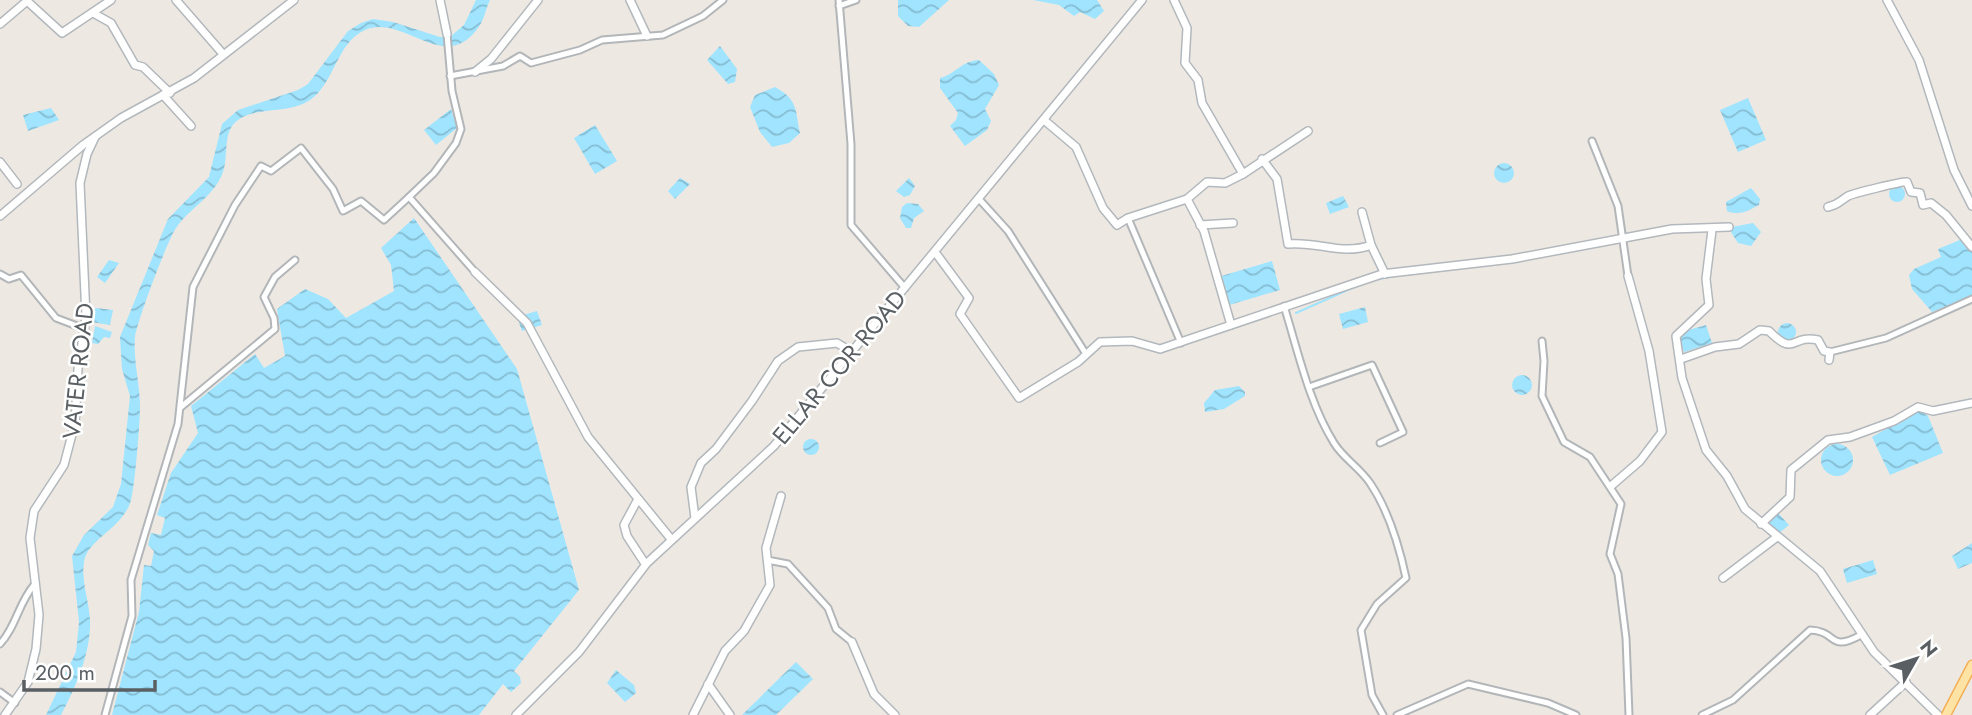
<svg xmlns="http://www.w3.org/2000/svg" width="1972" height="715" font-family="Jost,sans-serif">
<defs>
<pattern id="water-waves" width="16" height="10" patternUnits="userSpaceOnUse" patternTransform="scale(1.75)"><rect width="16" height="10" fill="#a0e4ff"/><path d="M0 5q4-4 8 0t8 0" fill="none" stroke="#85bcd2"/></pattern>
</defs>
<rect width="100%" height="100%" fill="#ede9e2"/>
<!-- water -->
<g fill="url(#water-waves)">
<path d="M476,0H490C486,8 485,17 480,25C446,78 404,13 365,30C336,43 335,83 310,100C287,116 248,104 232,126C223,140 229,162 221,177C210,199 189,209 176,228C168,239 136,324 135,337C133,360 140,383 140,406C140,424 135,484 131,500C123,529 87,539 84,562C81,581 89,600 90,620C91,653 76,686 61,715H46L76,652L79,622L72,556L84,535L113,507L121,484L130,396L122,369L120,337L168,219L209,177L222,124L238,110L298,90L308,84L348,31L361,23L373,19L393,22L440,37H450L464,25Z"/>
<polygon points="898,0 949,0 919,27 908,26 898,16"/>
<polygon points="1033,0 1097,0 1104,11 1095,19 1080,12 1074,16 1059,5"/>
<polygon points="720,46 737,69 735,82 728,84 707,60"/>
<path d="M979,60L994,74L999,85L985,109L991,121L987,130L965,146L950,126L956,120L958,113L940,88V78C956,74 961,61 979,60Z"/>
<path d="M775,87C799,100 795,111 800,133L789,143L772,147L760,132L750,107L755,95Z"/>
<polygon points="1748,98 1766,140 1738,152 1720,110"/>
<polygon points="51,108 59,120 28,131 23,115"/>
<polygon points="451,109 457,128 436,145 424,130"/>
<polygon points="595,125 617,161 595,174 574,138"/>
<circle cx="1504" cy="173" r="10"/>
<polygon points="680,178 690,184 675,199 668,191"/>
<polygon points="909,178 915,186 910,195 904,197 896,191"/>
<circle cx="1897" cy="194" r="8"/>
<path d="M1751,188L1760,199L1759,205C1748,211 1739,216 1727,211L1726,202Z"/>
<polygon points="1343,196 1349,207 1330,214 1326,203"/>
<polygon points="907,203 918,204 924,211 914,218 911,228 906,228 900,218 902,207"/>
<polygon points="414,218 517,369 579,590 514,671 520,677 521,683 511,692 503,684 479,715 112,715 139,612 144,565 151,566 154,551 148,545 151,533 161,535 165,518 157,515 171,473 198,433 191,406 255,354 264,368 285,356 277,309 305,289 328,299 346,318 394,291 391,265 381,248"/>
<polygon points="1753,223 1761,232 1751,246 1738,243 1731,232 1732,227"/>
<polygon points="1967,237 1972,249 1972,296 1932,312 1912,289 1909,275 1914,269 1941,257 1938,249"/>
<polygon points="109,260 119,263 105,283 97,277"/>
<polygon points="1272,261 1280,290 1226,306 1218,277"/>
<polygon points="1365,307 1368,322 1343,329 1339,314"/>
<polygon points="96,308 113,310 110,325 91,322 90,313"/>
<polygon points="537,311 542,325 522,331 517,317"/>
<circle cx="1787" cy="332" r="9"/>
<polygon points="1706,325 1712,343 1684,352 1678,333"/>
<polygon points="95,326 112,332 110,338 104,337 98,344 92,343"/>
<circle cx="1522" cy="385" r="10"/>
<polygon points="1239,386 1245,392 1245,396 1224,409 1205,412 1204,403 1215,390"/>
<polygon points="1919,410 1928,416 1943,453 1890,475 1872,437"/>
<circle cx="811" cy="447" r="8"/>
<circle cx="1837" cy="460" r="16"/>
<polygon points="1777,512 1789,525 1778,534 1765,523"/>
<polygon points="1972,543 1972,563 1958,569 1952,556"/>
<polygon points="1873,560 1877,574 1847,583 1843,569"/>
<polygon points="796,662 813,679 776,715 742,715"/>
<polygon points="616,670 634,685 636,693 625,702 607,683"/>
</g>
<g fill="none" stroke-linecap="round" stroke-linejoin="round">
<!-- stream -->
<g stroke="#a0e4ff" stroke-width="2">
<polyline points="843,80 844,95"/>
<polyline points="1374,280 1400,275"/>
<polyline points="1282,310 1289,331"/>
<polyline points="1296,313 1359,285"/>
<polyline points="1540,394 1541,372"/>
<polyline points="1317,416 1320,424"/>
<polyline points="1378,501 1383,512"/>
<polyline points="1362,623 1379,599"/>
</g>
<defs>
<g id="street">
<polyline points="839,0 851,144 851,225 905,288"/>
<polyline points="839,6 856,0"/>
<polyline points="447,34 452,91 461,129 456,143 434,173 409,197 475,272"/>
<polyline points="450,76 503,66 520,56 531,63 580,50 602,40 663,35 703,16 723,0"/>
<polyline points="1592,141 1618,206 1628,276"/>
<polyline points="979,199 1008,231 1086,354"/>
<polyline points="1128,218 1181,343"/>
<polyline points="0,274 9,279 21,275 56,318 85,329"/>
<path d="M1284,306C1298,351 1309,403 1334,443C1343,458 1360,468 1370,483C1389,511 1399,545 1406,578L1377,604L1361,630L1372,695L1383,715"/>
<polyline points="1542,341 1544,361 1542,396 1564,442 1590,457 1621,504 1610,554 1618,574 1626,638 1629,715"/>
<polyline points="1830,352 1886,338 1972,299"/>
<polyline points="1309,387 1372,365 1403,432 1380,443"/>
<polyline points="181,407 275,329 274,318 264,297 275,277 295,260"/>
<polyline points="767,560 788,564 828,608 836,629 852,642"/>
<path d="M0,644C16,627 18,604 34,585"/>
<polyline points="0,692 15,703"/>
<polyline points="105,715 132,616 131,580 178,424 193,287 235,205 261,166 271,171 301,148 333,189 343,211 361,201 384,220 409,197"/>
<polyline points="1397,715 1468,684 1548,703 1576,715"/>
<path d="M1702,715L1733,700L1810,630C1838,631 1828,653 1861,635"/>
</g>
<g id="secondary">
<polyline points="176,0 223,54"/>
<polyline points="440,0 447,34"/>
<polyline points="630,0 647,36"/>
<polyline points="1174,0 1187,28 1185,63 1198,80 1202,103 1243,174 1308,131"/>
<polyline points="1887,0 1919,60 1954,170 1972,206"/>
<polyline points="93,13 111,23 135,65 143,67 170,93"/>
<polyline points="0,24 27,1 62,33 111,0"/>
<polyline points="475,72 491,59 538,0"/>
<polyline points="163,95 191,126"/>
<polyline points="1044,120 1076,147 1103,208 1117,225 1128,218 1187,199"/>
<path d="M1262,159L1277,179L1288,244C1318,241 1342,256 1371,245L1362,212"/>
<polyline points="0,162 17,184"/>
<path d="M1828,207C1838,205 1840,201 1848,196C1855,193 1903,181 1907,182L1911,192L1920,193L1923,205L1931,203L1946,215L1972,247"/>
<polyline points="0,216 83,145 121,118 194,78 294,0"/>
<polyline points="1200,225 1233,223"/>
<polyline points="1712,230 1706,279 1709,305 1676,336 1682,378 1706,450 1727,476 1745,509 1820,571 1874,652 1938,715"/>
<polyline points="1371,245 1385,274"/>
<polyline points="935,252 969,298 960,314 1019,398 1078,362 1100,342 1132,341 1160,349 1382,274 1512,259 1672,229 1729,227"/>
<polyline points="475,272 527,323 588,437 671,539"/>
<polyline points="1231,325 1204,231 1187,199 1207,182 1225,183 1243,174"/>
<path d="M1681,359L1715,347L1739,344L1760,330L1769,331C1796,358 1790,334 1818,340L1824,351L1830,352L1829,360"/>
<polyline points="1611,486 1640,461 1662,432 1649,351 1628,276"/>
<polyline points="638,499 624,525 627,536 644,562"/>
<polyline points="695,518 691,487 701,463 716,449 752,401 778,361 798,347 837,343 852,352"/>
<polyline points="1761,524 1790,497 1791,470 1828,440 1850,437 1894,421 1918,407 1933,411 1972,403"/>
<polyline points="1723,578 1777,537"/>
<polyline points="852,642 874,694 895,715"/>
<polyline points="708,684 730,715"/>
<polyline points="5,715 28,682 36,649 39,615 30,538 34,511 64,465 75,423 78,369 86,317 80,183 87,154 95,137"/>
<polyline points="516,715 579,652 647,563 774,446 1142,0"/>
<polyline points="693,715 725,651 744,631 770,585 766,548 781,496"/>
<polyline points="1870,715 1906,682"/>
</g>
<polyline id="primary" points="1946,715 1972,665"/>
</defs>
<!-- street casing -->
<use href="#street" stroke="#b3b6b9" stroke-width="9"/>
<!-- secondary casing -->
<use href="#secondary" stroke="#b3b8bd" stroke-width="10"/>
<!-- primary casing -->
<use href="#primary" stroke="#f2af56" stroke-width="11"/>
<!-- street -->
<use href="#street" stroke="#fff" stroke-width="5"/>
<!-- secondary -->
<use href="#secondary" stroke="#fff" stroke-width="7"/>
<!-- primary -->
<use href="#primary" stroke="#ffe3a5" stroke-width="8"/>
</g>
<g text-anchor="middle" dominant-baseline="central" stroke-width="5" stroke-linejoin="round" paint-order="stroke">
<!-- street labels -->
<g font-size="24" fill="#5a5f63" stroke="#fff">
<text transform="translate(839 367) rotate(-50)">ELLAR COR ROAD</text>
<text transform="translate(78 371) rotate(-84)">VATER ROAD</text>
</g>
</g>
<!-- north arrow -->
<g transform="translate(1916 659) rotate(51)" stroke="#ffffff" stroke-width="5" paint-order="stroke">
<path d="M0-5L12 26L0 18L-12 26Z" fill="#5a5f63"/>
<text y="-10" font-size="19" font-weight="bold" text-anchor="middle" fill="#5a5f63">N</text>
</g>
<!-- scale -->
<path d="M24 680v10h131v-10" fill="none" stroke="#5a5f63" stroke-width="3.5"/>
<text x="35" y="680" font-size="21" fill="#5a5f63" stroke="#ffffff" stroke-width="5" paint-order="stroke">200 m</text>
</svg>
